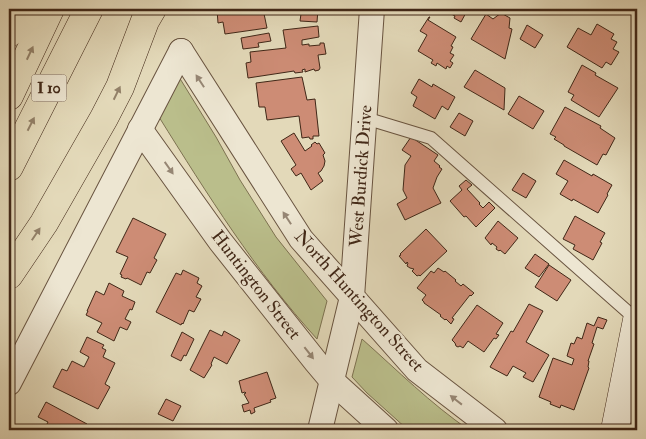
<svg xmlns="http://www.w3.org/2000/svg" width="646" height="439" font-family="'IM FELL Double Pica',serif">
<rect width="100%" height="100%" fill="#e3d9b9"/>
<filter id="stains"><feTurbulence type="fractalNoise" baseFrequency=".004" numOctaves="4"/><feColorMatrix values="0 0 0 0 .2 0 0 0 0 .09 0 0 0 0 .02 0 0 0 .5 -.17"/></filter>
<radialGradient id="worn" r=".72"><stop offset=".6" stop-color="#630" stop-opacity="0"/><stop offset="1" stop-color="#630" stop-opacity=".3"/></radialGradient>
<!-- green -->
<g fill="#babe8b" stroke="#7d7251">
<path d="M179,77L216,137L240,180L276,237L327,301L317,339C256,272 207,194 159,117Z"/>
<path d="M362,339C397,370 431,404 469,430H409L407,429L367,393L352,377Z"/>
</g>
<!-- building -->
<g fill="#cd8c75" stroke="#402717">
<polygon points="223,9 263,9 267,28 225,34 223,22 218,23 217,10"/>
<polygon points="286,9 318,9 317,22 300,21 301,14 299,14 299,12 292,11 292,9"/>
<polygon points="442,9 468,9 461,22 454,18 455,16"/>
<polygon points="501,13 510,18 509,28 512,29 505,59 471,39 486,14 493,19"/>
<polygon points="429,17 430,17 428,20 456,37 451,46 453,47 450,53 454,55 450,61 453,63 450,68 447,66 446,69 437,63 436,66 431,63 433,60 418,51 427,35 420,31"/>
<polygon points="597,24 614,34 611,39 617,42 613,49 619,52 611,65 606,62 602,68 567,47 578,28 591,35"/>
<polygon points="527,25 543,35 535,48 520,39"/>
<polygon points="318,26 319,37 302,40 302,45 309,44 309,46 320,45 320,43 324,43 326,54 318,55 320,68 319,70 315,71 314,69 305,72 305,69 302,70 303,72 295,73 294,71 248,78 246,63 251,62 250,52 286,48 283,30"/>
<polygon points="269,33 271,41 258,43 259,47 243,49 241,38"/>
<polygon points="582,65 596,73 595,75 618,88 599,117 571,100 574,95 568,92"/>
<polygon points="475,70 505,88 504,110 464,87"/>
<polygon points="302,77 307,100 315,99 319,136 313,136 313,139 310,139 309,137 302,138 299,116 267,120 265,107 259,107 256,83"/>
<polygon points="419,79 432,87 433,84 455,97 448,110 442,106 435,119 413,106 417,97 411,93"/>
<polygon points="519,96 544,111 533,129 508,114"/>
<polygon points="565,107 601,126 600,128 615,138 606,155 603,154 597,165 564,146 564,145 554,139 556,137 550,134"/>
<polygon points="459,113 473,121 465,136 450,127"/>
<polygon points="294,133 305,151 312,146 311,145 315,142 317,144 319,143 325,153 323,155 325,161 324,166 321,171 318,173 323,181 311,190 301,173 296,176 291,169 296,165 281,141"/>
<polygon points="411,137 438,155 434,161 440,166 439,167 442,169 437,177 433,188 441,203 405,220 397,204 407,198 403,190 405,165 411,156 402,150"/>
<polygon points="564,160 592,176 593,174 612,185 607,194 608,195 598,213 573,199 572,201 560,194 568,181 556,174"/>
<polygon points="523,173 536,181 526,198 512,190"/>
<polygon points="466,180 472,185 467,189 480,203 479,204 483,208 489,202 495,208 476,227 466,216 464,217 450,201 462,190 459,186"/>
<polygon points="575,216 605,233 600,242 602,243 593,260 573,249 575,245 563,239"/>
<polygon points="133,218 166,234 154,258 157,260 150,273 147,272 141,285 127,278 126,279 121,277 122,275 120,274 128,257 116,252"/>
<polygon points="498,221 518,238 505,254 500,250 499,251 496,249 497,247 492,243 491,245 485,238"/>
<polygon points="426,229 447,251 420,276 419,275 417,276 412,271 414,269 410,268 407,266 408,263 407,262 406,264 399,256 401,255 400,254"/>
<polygon points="535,254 549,264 539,277 525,268"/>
<polygon points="549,265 571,280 557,301 535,287"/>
<polygon points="438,268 444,272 445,271 456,280 455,281 461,286 463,284 474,293 471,296 470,295 452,318 454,319 451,324 446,319 445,320 440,316 441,315 424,303 424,302 422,300 426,295 417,288 431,271 434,273"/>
<polygon points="183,270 199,278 197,283 202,286 196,297 201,299 194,312 189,310 183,324 182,323 181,325 156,312 176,273 181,275"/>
<polygon points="109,283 124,291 122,296 135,302 132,310 130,309 125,319 131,322 127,330 120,327 114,341 97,332 102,323 86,315 88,311 87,311 96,291 104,295"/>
<polygon points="529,304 543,311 526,342 549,355 533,382 523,377 526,373 513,366 507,376 490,367 511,331 513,332"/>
<polygon points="477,305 503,323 496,334 499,335 496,339 494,338 484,352 468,341 463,348 460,346 458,347 456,346 455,343 452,340"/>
<polygon points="598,317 607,320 603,329 597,327 592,343 594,344 588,361 589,361 588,367 589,368 574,410 561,405 560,408 550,404 551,402 539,397 553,358 572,365 574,359 567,356 571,343 574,344 577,337 582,339 587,323 594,326"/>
<polygon points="210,330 222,336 224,331 240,340 227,364 214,357 211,364 212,365 204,378 190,370"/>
<polygon points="182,332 194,339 186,356 184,355 181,361 171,356"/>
<polygon points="87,337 104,345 102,348 106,350 103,357 115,363 105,384 110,387 98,409 53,387 62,369 67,371 72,361 84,367 89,357 80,352"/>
<polygon points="267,372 276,398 270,400 271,402 254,408 255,412 251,414 250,410 244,412 242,405 249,403 244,394 246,393 245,392 242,393 239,381"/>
<polygon points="166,399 181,406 173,421 158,414"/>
<polygon points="46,402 87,424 84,430 44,430 48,422 38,417"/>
</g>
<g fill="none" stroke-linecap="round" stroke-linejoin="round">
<defs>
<polyline id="lane" points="365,118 431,138 637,320"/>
<g id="street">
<polyline points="181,51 301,239 417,370 495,430"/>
<polyline points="140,129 220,241 316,362 332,381 386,430"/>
<polyline points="9,383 181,51"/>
<polyline points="320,430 352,297 372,9"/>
</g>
<polyline id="secondary" points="615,430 637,320"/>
<g id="highway">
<polyline points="9,33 21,9"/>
<polyline points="9,96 50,9"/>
<polyline points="9,167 89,9"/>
<polyline points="9,275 44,223 104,118 120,87 145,21 152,9"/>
</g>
</defs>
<!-- lane casing -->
<use href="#lane" stroke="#695440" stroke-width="14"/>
<!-- street casing -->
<use href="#street" stroke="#695440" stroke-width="26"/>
<!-- secondary casing -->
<use href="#secondary" stroke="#402717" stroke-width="29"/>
<!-- highway casing -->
<use href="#highway" stroke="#402717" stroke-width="29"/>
<!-- lane -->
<use href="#lane" stroke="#ede6d2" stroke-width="12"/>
<!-- street -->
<use href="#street" stroke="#ede6d2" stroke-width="24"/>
<!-- secondary -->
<use href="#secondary" stroke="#ede6d2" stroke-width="28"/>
<!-- highway -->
<use href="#highway" stroke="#e3d9b9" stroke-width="28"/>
</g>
<!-- one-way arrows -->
<defs><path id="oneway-solid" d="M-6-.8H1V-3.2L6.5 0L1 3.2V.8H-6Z" transform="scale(1.25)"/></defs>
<g fill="#928068">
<use href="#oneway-solid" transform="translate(30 53) rotate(-65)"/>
<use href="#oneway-solid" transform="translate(117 93) rotate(-64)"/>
<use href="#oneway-solid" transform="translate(31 124) rotate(-63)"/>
<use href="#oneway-solid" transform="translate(36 234) rotate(-56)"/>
</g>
<g fill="#968674">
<use href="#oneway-solid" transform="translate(200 81) rotate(-123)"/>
<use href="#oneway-solid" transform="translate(169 168) rotate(55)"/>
<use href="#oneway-solid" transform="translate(287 218) rotate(-123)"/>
<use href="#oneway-solid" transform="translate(309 353) rotate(52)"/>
<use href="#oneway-solid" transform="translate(456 400) rotate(-142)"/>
</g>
<g text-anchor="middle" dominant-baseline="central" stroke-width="5" stroke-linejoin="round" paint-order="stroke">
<!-- shield labels -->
<rect fill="#ede6d2" stroke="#74604f" stroke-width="1" x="31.5" y="74.5" width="35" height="27" rx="4"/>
<g font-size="16" font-weight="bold" fill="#402717">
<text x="49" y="88">I 10</text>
</g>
<!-- street labels -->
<g font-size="18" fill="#402717" stroke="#ede6d2">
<text transform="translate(361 176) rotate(-86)">West Burdick Drive</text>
<text transform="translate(256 285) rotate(52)">Huntington Street</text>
<text transform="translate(359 301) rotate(48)">North Huntington Street</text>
</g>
</g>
<!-- margin -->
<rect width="646" height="439" fill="none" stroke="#e3d9b9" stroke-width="30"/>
<rect x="10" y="10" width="626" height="419" fill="none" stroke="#402717" stroke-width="2.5"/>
<rect x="15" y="15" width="616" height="409" fill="none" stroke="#402717"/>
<rect width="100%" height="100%" filter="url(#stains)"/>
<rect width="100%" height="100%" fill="url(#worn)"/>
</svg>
